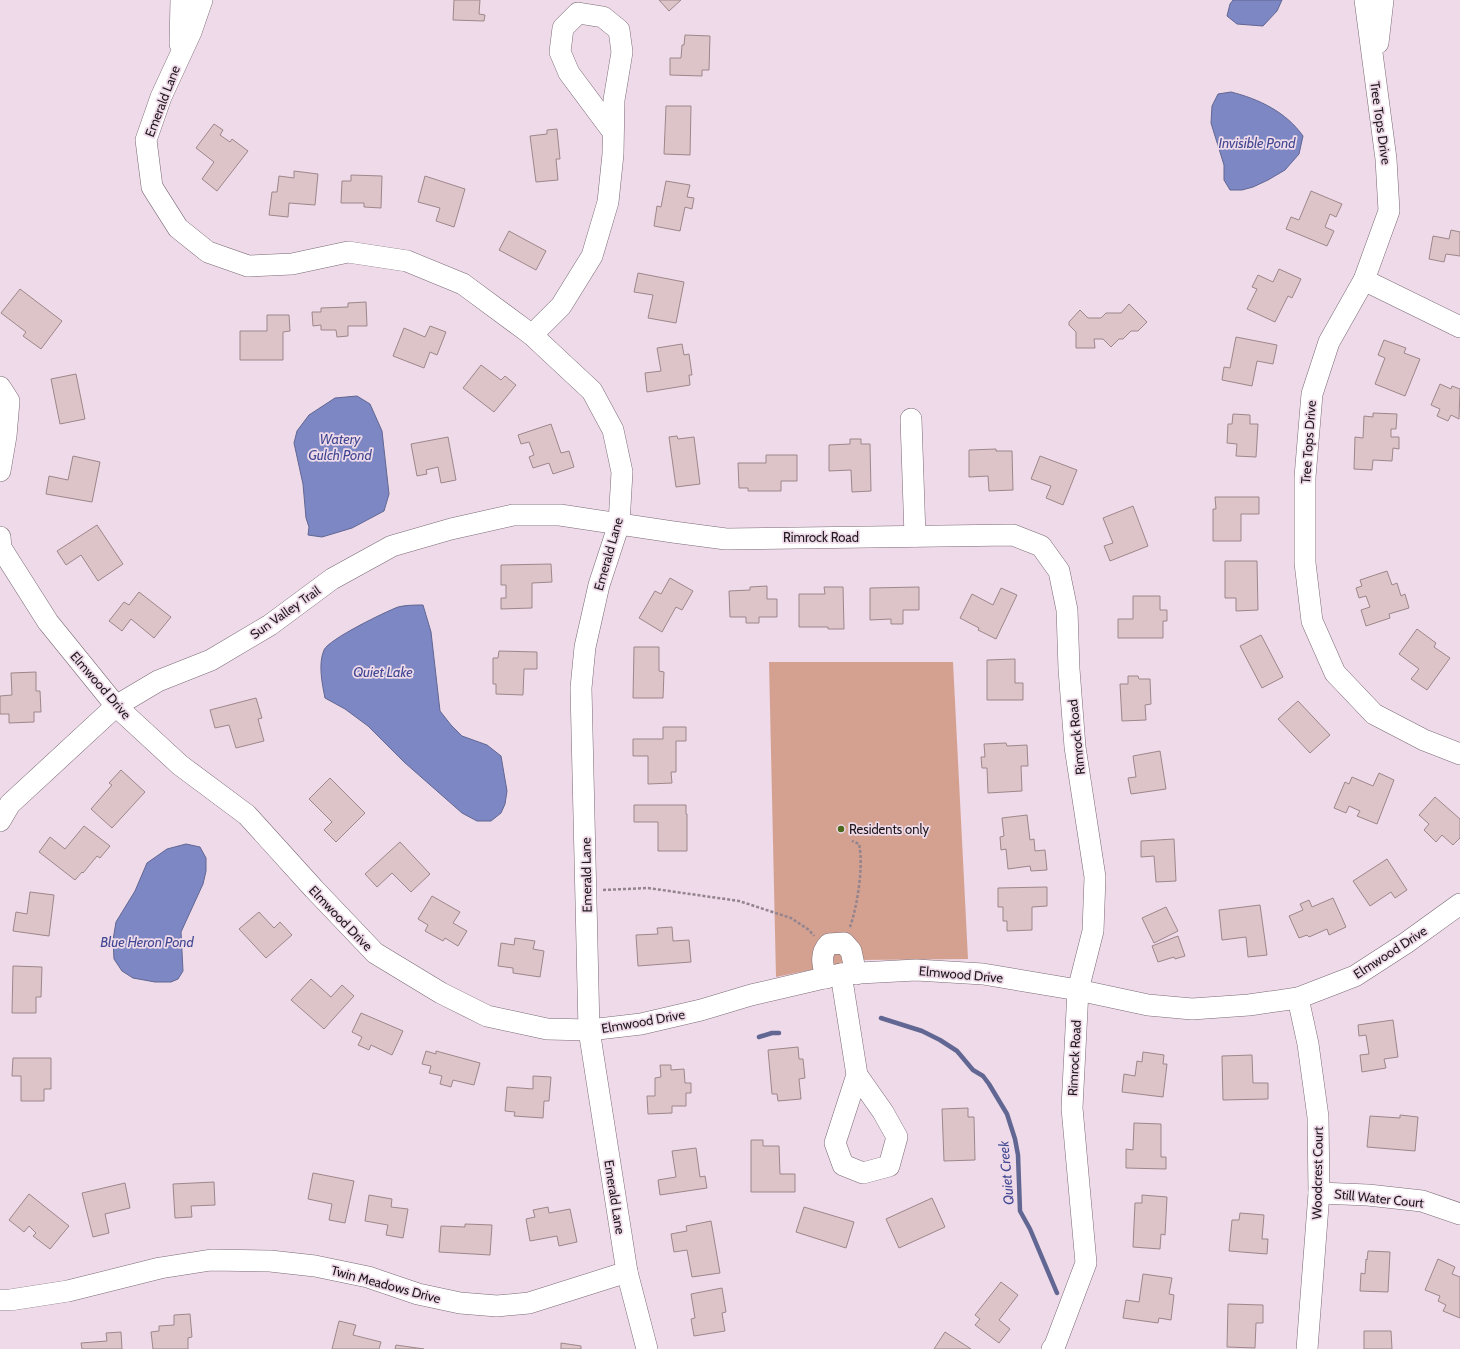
<svg xmlns="http://www.w3.org/2000/svg" width="1460" height="1349" font-family="Cabin,sans-serif">
<rect width="100%" height="100%" fill="#eedae8"/>
<!-- green -->
<polygon fill="#d4a191" points="769,662 953,662 968,959 859,960 776,977"/>
<!-- water -->
<g fill="#7d87c4" stroke="#616692">
<polygon points="1233,0 1282,0 1277,11 1263,26 1237,24 1227,16 1230,4"/>
<path d="M1231,92C1259,99 1286,112 1303,136L1299,154L1285,170L1268,180L1253,187L1242,190H1230L1224,180V165L1211,123L1212,106L1218,94Z"/>
<polygon points="357,396 370,404 382,431 389,494 384,511 352,528 322,537 308,535 309,527 306,518 303,484 294,443 297,431 309,415 335,398"/>
<path d="M423,605L431,632L440,711L451,725L462,736L487,745L501,756L507,791L505,804L501,813L491,821H477L462,813L404,762L368,726L345,709L325,698C322,683 318,664 324,650C329,639 385,612 398,607C406,605 415,605 423,605Z"/>
<polygon points="186,844 200,847 206,858 206,871 203,884 181,932 183,971 178,979 171,982 155,982 133,978 122,971 114,959 113,940 116,922 135,891 147,863 167,849"/>
</g>
<g fill="none" stroke-linecap="round" stroke-linejoin="round">
<!-- stream -->
<g stroke="#616692" stroke-width="4.5">
<polyline points="881,1018 922,1031 940,1040 957,1051 973,1070 983,1076 989,1084 1007,1114 1015,1139 1018,1155 1020,1211 1030,1229 1057,1293"/>
<polyline points="759,1037 772,1033 779,1033"/>
</g>
</g>
<!-- building -->
<g fill="#ddc4c8" stroke="#9e878b">
<polygon points="454,0 480,0 479,14 485,15 484,21 453,20"/>
<polygon points="659,0 681,0 669,11"/>
<polygon points="685,35 710,36 709,70 702,70 702,76 670,75 670,58 681,58 682,45 684,45"/>
<polygon points="666,106 691,106 690,155 664,154"/>
<polygon points="214,124 223,130 220,135 230,142 232,139 248,151 217,191 202,179 214,162 196,148"/>
<polygon points="557,129 560,159 556,159 558,180 536,182 530,136 547,134 547,130"/>
<polygon points="294,171 318,174 315,205 289,203 288,217 269,215 272,192 277,192 279,176 294,178"/>
<polygon points="351,175 382,176 381,208 364,207 364,203 341,203 342,181 351,181"/>
<polygon points="425,176 465,189 454,227 436,221 440,208 418,202"/>
<polygon points="666,181 690,185 687,197 694,198 692,209 685,207 680,231 654,226 657,206 661,207"/>
<polygon points="1311,191 1342,204 1336,217 1330,214 1325,227 1334,231 1327,246 1286,229 1291,217 1299,220"/>
<polygon points="1451,230 1460,232 1460,256 1446,254 1444,262 1429,259 1433,236 1449,239"/>
<polygon points="509,231 546,251 536,270 499,250"/>
<polygon points="1279,269 1301,279 1292,298 1288,296 1275,322 1247,309 1257,289 1252,287 1258,275 1273,282"/>
<polygon points="638,273 684,282 676,323 648,318 653,295 634,292"/>
<polygon points="20,289 62,321 41,349 23,336 26,332 1,313"/>
<polygon points="366,302 367,326 348,326 348,336 337,337 336,330 321,330 321,325 313,326 312,312 321,312 321,308 348,307 348,303"/>
<polygon points="1129,304 1147,322 1138,331 1131,331 1123,339 1119,339 1111,347 1103,339 1094,339 1095,348 1076,348 1076,332 1069,325 1069,322 1080,310 1088,318 1101,318 1106,313 1121,313"/>
<polygon points="267,315 289,315 290,331 283,332 283,360 240,360 240,331 267,331"/>
<polygon points="430,326 446,332 437,355 430,352 424,368 393,356 404,328 425,337"/>
<polygon points="1236,337 1277,345 1273,364 1257,361 1252,386 1222,380 1224,367 1230,368"/>
<polygon points="1384,340 1406,348 1404,353 1420,359 1405,396 1375,384 1385,358 1378,355"/>
<polygon points="682,344 684,355 689,354 692,375 689,375 690,385 647,392 645,373 661,371 657,348"/>
<polygon points="481,365 501,380 505,376 516,385 494,412 463,388"/>
<polygon points="76,374 85,419 60,424 51,379"/>
<polygon points="1440,384 1451,389 1452,386 1460,389 1459,419 1451,415 1448,421 1437,416 1440,409 1431,405"/>
<polygon points="1373,413 1397,414 1396,429 1391,429 1391,437 1399,437 1399,449 1393,448 1392,461 1373,460 1372,470 1354,469 1355,437 1363,438 1364,416 1373,417"/>
<polygon points="1233,414 1250,415 1250,424 1258,424 1256,457 1236,456 1237,444 1227,443 1228,424 1232,424"/>
<polygon points="551,424 561,453 569,451 574,467 553,474 549,463 533,468 529,457 534,455 529,442 521,444 518,435"/>
<polygon points="677,436 678,439 694,437 700,484 676,487 669,437"/>
<polygon points="448,437 456,480 441,483 438,467 426,470 427,474 417,476 411,444"/>
<polygon points="850,439 861,439 861,444 870,444 871,491 852,492 851,470 829,471 829,445 850,444"/>
<polygon points="996,449 996,451 1012,451 1013,490 989,491 988,476 969,477 969,450"/>
<polygon points="766,455 797,455 797,481 781,481 781,491 748,491 748,488 739,488 738,463 766,463"/>
<polygon points="73,456 100,462 92,502 46,494 49,476 68,480"/>
<polygon points="1040,456 1077,470 1063,505 1046,498 1051,486 1031,479"/>
<polygon points="1215,497 1259,497 1259,514 1241,514 1241,541 1213,541 1213,509 1216,509"/>
<polygon points="1133,506 1148,546 1110,561 1104,546 1113,543 1103,518"/>
<polygon points="97,525 123,564 98,581 81,555 66,565 57,551"/>
<polygon points="1225,561 1257,561 1258,610 1236,611 1236,598 1225,598"/>
<polygon points="551,564 552,582 532,583 532,608 501,609 501,598 506,598 506,585 501,585 501,565"/>
<polygon points="1387,571 1392,585 1397,583 1401,596 1405,594 1409,608 1389,614 1390,618 1366,626 1361,610 1370,607 1366,596 1359,598 1356,588 1362,586 1360,580"/>
<polygon points="670,578 693,591 682,610 676,607 662,632 639,618 655,591 661,594"/>
<polygon points="767,586 767,599 777,599 777,617 759,617 759,623 746,623 746,617 730,617 729,591 750,590 750,587"/>
<polygon points="824,587 843,587 844,629 828,629 828,627 799,627 799,594 825,594"/>
<polygon points="919,587 919,610 903,610 903,624 891,624 891,619 870,620 870,588"/>
<polygon points="1001,588 1017,595 996,639 978,630 979,628 960,618 972,594 993,605"/>
<polygon points="139,592 171,617 154,638 131,619 122,631 109,621 124,602 129,605"/>
<polygon points="1133,596 1160,596 1160,610 1167,610 1167,621 1163,621 1163,638 1118,638 1118,619 1133,619"/>
<polygon points="1417,629 1436,643 1434,647 1450,658 1427,690 1411,679 1419,669 1399,654"/>
<polygon points="1261,635 1283,677 1262,688 1240,646"/>
<polygon points="634,647 659,647 659,671 664,672 663,698 633,698"/>
<polygon points="499,651 537,652 537,669 524,669 523,695 496,694 496,684 493,684 493,658 498,658"/>
<polygon points="1015,659 1015,683 1023,683 1023,700 987,700 987,660"/>
<polygon points="36,672 36,691 40,691 41,712 34,712 34,722 9,723 9,714 0,714 0,696 12,695 11,673"/>
<polygon points="1128,676 1138,676 1139,679 1150,679 1151,704 1145,705 1146,720 1122,721 1120,684 1128,684"/>
<polygon points="256,698 262,718 258,719 264,741 236,748 229,725 215,728 210,710"/>
<polygon points="1298,701 1330,735 1310,753 1278,719"/>
<polygon points="663,727 686,727 686,741 676,741 676,772 671,772 672,783 648,784 648,756 633,756 633,739 663,739"/>
<polygon points="1006,743 1007,746 1027,745 1028,766 1021,766 1022,791 988,793 987,768 982,768 981,757 985,757 984,744"/>
<polygon points="1160,751 1166,789 1131,794 1128,778 1136,777 1133,756"/>
<polygon points="121,770 145,792 112,828 91,809 112,785 109,783"/>
<polygon points="1379,773 1394,780 1377,824 1357,816 1360,811 1349,806 1346,813 1334,808 1345,782 1349,784 1352,777 1373,786"/>
<polygon points="330,778 365,813 336,842 324,830 332,822 309,799"/>
<polygon points="1435,797 1460,819 1460,838 1453,845 1442,835 1436,842 1424,830 1429,824 1419,815"/>
<polygon points="634,805 686,805 686,814 687,814 687,851 658,851 658,822 634,822"/>
<polygon points="1027,815 1030,840 1034,839 1035,851 1045,850 1047,870 1031,871 1030,866 1008,869 1006,849 1001,850 1000,837 1004,836 1002,818"/>
<polygon points="84,826 110,846 100,858 97,856 83,873 82,872 75,880 39,852 50,837 65,849"/>
<polygon points="1174,839 1176,881 1156,882 1154,856 1141,857 1141,841"/>
<polygon points="400,842 430,874 411,892 392,873 377,887 365,874"/>
<polygon points="1387,859 1407,890 1395,898 1391,892 1370,906 1353,881"/>
<polygon points="1047,887 1047,906 1032,907 1032,930 1007,931 1007,921 1003,921 1003,907 998,907 998,888"/>
<polygon points="30,892 54,895 49,936 13,931 16,912 27,914"/>
<polygon points="432,896 460,912 453,923 467,931 458,946 445,938 443,941 425,931 428,925 418,919"/>
<polygon points="1333,898 1346,927 1329,935 1327,929 1309,937 1307,935 1299,938 1289,916 1303,910 1300,904 1309,900 1312,907"/>
<polygon points="1260,905 1267,955 1248,957 1246,937 1222,940 1219,910"/>
<polygon points="1166,907 1178,931 1154,943 1142,918"/>
<polygon points="259,912 274,928 280,922 292,935 266,958 239,929"/>
<polygon points="672,927 673,941 689,940 691,962 638,966 636,935 658,934 657,928"/>
<polygon points="1178,936 1185,956 1175,959 1174,957 1158,962 1152,946"/>
<polygon points="515,938 535,941 533,949 544,951 540,977 513,973 513,968 498,966 501,943 514,945"/>
<polygon points="13,966 42,967 41,997 36,997 36,1013 12,1013"/>
<polygon points="311,979 331,997 342,985 354,996 324,1029 291,1000"/>
<polygon points="361,1013 403,1031 392,1055 371,1045 369,1050 358,1045 362,1037 352,1032"/>
<polygon points="1393,1020 1398,1057 1384,1059 1386,1068 1362,1072 1360,1055 1369,1054 1366,1035 1359,1036 1358,1025"/>
<polygon points="798,1047 799,1059 803,1059 805,1078 799,1079 801,1099 778,1101 777,1094 772,1094 768,1050"/>
<polygon points="426,1051 436,1054 436,1051 480,1063 474,1085 453,1080 451,1087 440,1084 442,1076 429,1073 431,1066 422,1064"/>
<polygon points="1143,1052 1164,1055 1163,1064 1167,1064 1163,1097 1122,1092 1124,1074 1135,1076 1137,1061 1142,1062"/>
<polygon points="1252,1055 1253,1083 1268,1083 1268,1099 1223,1100 1222,1056"/>
<polygon points="13,1058 51,1058 51,1089 44,1089 44,1101 21,1101 21,1076 12,1076"/>
<polygon points="660,1065 671,1065 671,1070 684,1069 685,1083 691,1083 691,1093 686,1093 686,1106 672,1106 672,1113 648,1114 647,1096 655,1096 655,1078 661,1077"/>
<polygon points="533,1076 551,1077 549,1101 544,1101 543,1118 514,1116 515,1112 505,1111 507,1087 533,1089"/>
<polygon points="968,1108 968,1117 974,1117 975,1160 944,1161 942,1109"/>
<polygon points="1400,1115 1418,1117 1415,1151 1367,1147 1370,1116 1400,1118"/>
<polygon points="1134,1123 1161,1124 1161,1157 1166,1157 1166,1169 1126,1168 1126,1149 1133,1150"/>
<polygon points="751,1140 763,1140 763,1146 779,1146 780,1174 795,1174 795,1192 751,1192"/>
<polygon points="696,1148 700,1177 705,1176 707,1188 660,1195 658,1180 676,1177 672,1151"/>
<polygon points="313,1173 354,1181 345,1223 329,1220 332,1204 308,1199"/>
<polygon points="214,1182 215,1205 191,1206 192,1217 175,1218 173,1184"/>
<polygon points="125,1183 130,1208 105,1214 109,1233 93,1237 82,1193"/>
<polygon points="29,1194 69,1226 50,1249 33,1236 36,1233 29,1226 24,1232 9,1220"/>
<polygon points="369,1195 392,1199 391,1207 408,1209 403,1238 386,1235 388,1225 365,1221"/>
<polygon points="1142,1195 1167,1197 1165,1235 1161,1234 1160,1249 1133,1247 1135,1203 1142,1203"/>
<polygon points="932,1198 945,1227 899,1248 886,1219"/>
<polygon points="548,1207 549,1213 570,1209 577,1242 559,1246 557,1236 530,1241 526,1219 535,1217 533,1210"/>
<polygon points="804,1207 854,1222 846,1248 796,1232"/>
<polygon points="1240,1213 1264,1215 1262,1239 1268,1239 1267,1254 1229,1251 1232,1220 1239,1220"/>
<polygon points="711,1221 720,1273 692,1277 687,1250 674,1252 671,1234 687,1231 686,1226"/>
<polygon points="465,1224 492,1225 490,1255 439,1252 441,1226 465,1227"/>
<polygon points="1368,1251 1390,1252 1388,1292 1360,1291 1361,1273 1365,1274 1366,1259 1367,1260"/>
<polygon points="1438,1259 1455,1267 1452,1274 1460,1277 1460,1318 1443,1311 1446,1305 1438,1301 1440,1296 1425,1290"/>
<polygon points="1143,1274 1172,1278 1169,1294 1174,1295 1171,1320 1159,1318 1158,1323 1123,1318 1126,1300 1139,1302"/>
<polygon points="1001,1282 1018,1295 999,1320 1010,1329 999,1343 975,1325 980,1319 975,1315"/>
<polygon points="722,1288 726,1312 722,1313 725,1331 694,1336 691,1319 695,1318 691,1294"/>
<polygon points="1228,1304 1263,1305 1263,1323 1256,1323 1255,1348 1227,1347"/>
<polygon points="190,1314 192,1337 188,1338 188,1349 153,1349 151,1332 159,1331 159,1326 174,1325 174,1315"/>
<polygon points="339,1321 356,1325 353,1335 381,1342 379,1349 332,1349"/>
<polygon points="1364,1331 1391,1331 1392,1349 1364,1349"/>
<polygon points="121,1332 122,1349 82,1349 81,1343 107,1341 106,1333"/>
<polygon points="945,1332 971,1349 934,1349"/>
<polygon points="561,1343 581,1346 581,1349 561,1349"/>
<polygon points="396,1345 424,1349 395,1349"/>
</g>
<g fill="none" stroke-linecap="round" stroke-linejoin="round">
<defs>
<g id="minor">
<polyline points="202,0 191,32 161,97 146,140 152,187 178,228 208,252 248,266 292,264 348,252 407,261 463,284 532,335 592,391 613,430 622,472 619,524 599,585 585,647 581,688 589,1030 627,1272 647,1349"/>
<polyline points="1365,0 1386,159 1389,211 1364,280 1329,342 1312,394 1305,477 1305,563 1312,621 1335,673 1374,714 1424,740 1460,754"/>
<polyline points="1378,43 1383,0"/>
<polyline points="180,44 181,0"/>
<polyline points="1364,280 1460,327"/>
<polyline points="532,335 561,306 592,256 608,202 613,154 614,100 622,52 619,30 603,17 578,13 563,28 560,52 569,73 613,132"/>
<polyline points="0,387 9,401 6,436 0,471"/>
<polyline points="911,419 915,536"/>
<polyline points="0,537 1,548 48,622 116,706 180,765 247,815 314,889 375,953 441,993 487,1016 547,1029 589,1030 641,1024 701,1010 751,995 841,974 916,970 983,974 1078,990 1148,1005 1192,1009 1249,1005 1298,998 1355,976 1406,943 1460,904"/>
<polyline points="0,821 10,804 116,706 158,681 211,660 270,625 332,579 392,546 451,529 513,515 560,515 673,532 726,539 1013,535 1041,546 1059,571 1067,610 1069,669 1075,747 1095,877 1093,931 1078,990 1072,1108 1086,1263 1055,1345 1052,1349"/>
<polyline points="841,974 857,1075 883,1112 897,1137 889,1166 863,1173 843,1165 835,1143 857,1075"/>
<path d="M826,978C823,966 819,954 829,944L844,943L851,951L856,974"/>
<polyline points="1298,998 1308,1044 1318,1117 1319,1193 1307,1349"/>
<polyline points="1319,1193 1368,1195 1422,1201 1460,1214"/>
<polyline points="0,1300 10,1300 68,1291 160,1268 211,1260 270,1261 315,1266 368,1277 418,1294 460,1303 497,1306 529,1303 627,1272"/>
</g>
</defs>
<!-- minor casing -->
<use href="#minor" stroke="#7b6a76" stroke-width="22"/>
<!-- path -->
<g stroke="#93848e" stroke-width="2.5" stroke-dasharray="3 2" stroke-linecap="butt">
<polyline points="603,890 648,888 739,901 791,918 809,930 814,936"/>
<path d="M850,927C857,907 864,866 859,844L852,841"/>
</g>
<!-- minor -->
<use href="#minor" stroke="#fff" stroke-width="21"/>
</g>
<!-- markers -->
<circle fill="#4c691d" stroke="#eedae8" stroke-width="1.5" cx="841" cy="829" r="4"/>
<g text-anchor="middle" dominant-baseline="central" stroke-width="3.5" stroke-linejoin="round" paint-order="stroke">
<!-- street labels -->
<g font-size="13" fill="#1f181d" stroke="#eedae8">
<text transform="translate(162 101) rotate(-69)">Emerald Lane</text>
<text transform="translate(1381 123) rotate(82)">Tree Tops Drive</text>
<text transform="translate(1308 442) rotate(-86)">Tree Tops Drive</text>
<text x="821" y="537">Rimrock Road</text>
<text transform="translate(608 554) rotate(-74)">Emerald Lane</text>
<text transform="translate(285 612) rotate(-35)">Sun Valley Trail</text>
<text transform="translate(101 685) rotate(49)">Elmwood Drive</text>
<text transform="translate(1076 737) rotate(-96)">Rimrock Road</text>
<text transform="translate(586 875) rotate(-91)">Emerald Lane</text>
<text transform="translate(341 918) rotate(46)">Elmwood Drive</text>
<text transform="translate(1390 952) rotate(-33)">Elmwood Drive</text>
<text transform="translate(961 974) rotate(5)">Elmwood Drive</text>
<text transform="translate(643 1021) rotate(-10)">Elmwood Drive</text>
<text transform="translate(1074 1058) rotate(-87)">Rimrock Road</text>
<text transform="translate(1317 1173) rotate(-89)">Woodcrest Court</text>
<text transform="translate(615 1197) rotate(81)">Emerald Lane</text>
<text transform="translate(1379 1198) rotate(6)">Still Water Court</text>
<text transform="translate(386 1284) rotate(15)">Twin Meadows Drive</text>
</g>
<!-- poi labels -->
<g font-size="13" fill="#1f181d" stroke="#eedae8" text-anchor="start">
<text x="849" y="829">Residents only</text>
</g>
<!-- water labels -->
<g font-size="14" font-style="italic" fill="#414893" stroke="#eedae8">
<text x="1257" y="143">Invisible Pond</text>
<text x="340" y="439">Watery<tspan x="340" dy="16">Gulch Pond</tspan></text>
<text x="383" y="672">Quiet Lake</text>
<text x="147" y="942">Blue Heron Pond</text>
<text transform="translate(1006 1173) rotate(-95)">Quiet Creek</text>
</g>
</g>
</svg>
